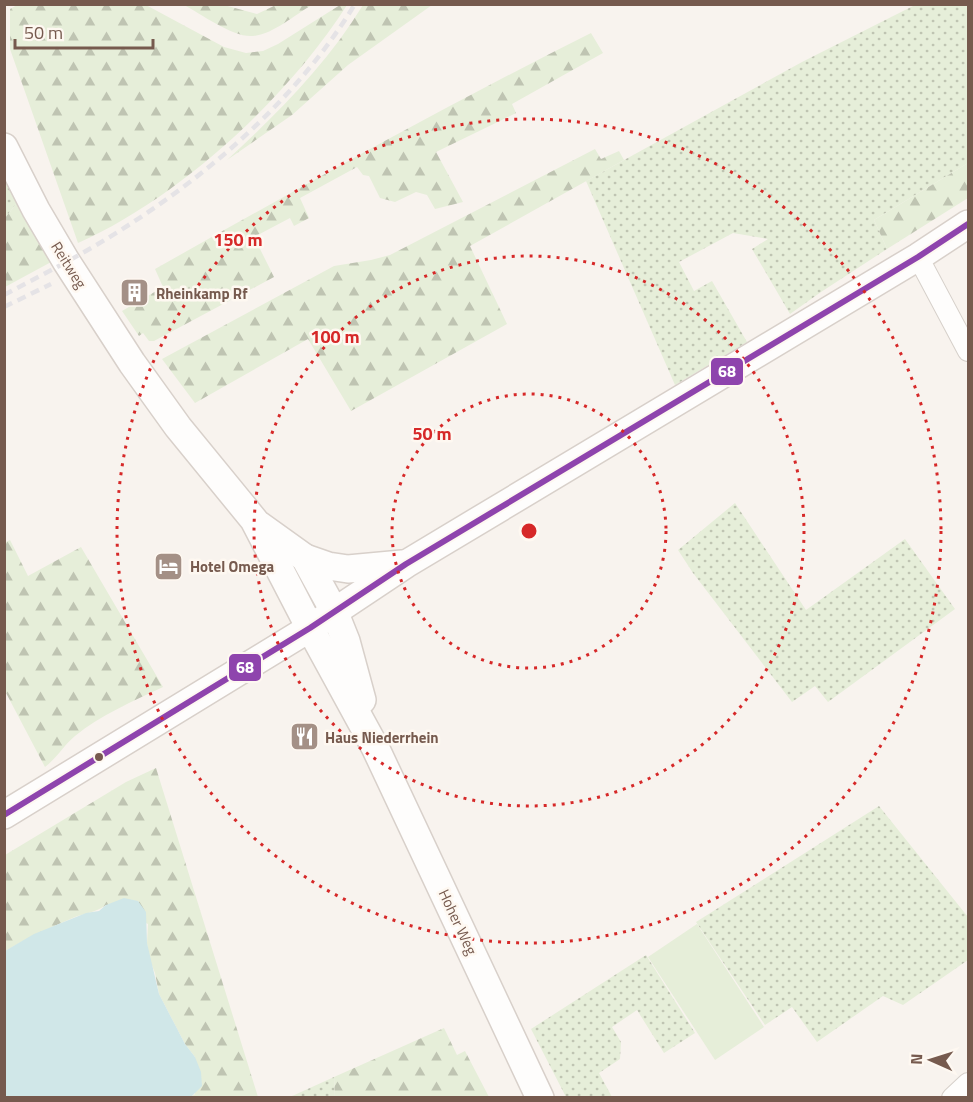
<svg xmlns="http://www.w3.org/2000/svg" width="973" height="1102" font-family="'Titillium Web',sans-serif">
<defs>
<pattern id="green-dots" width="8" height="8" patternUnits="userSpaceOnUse" patternTransform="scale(1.5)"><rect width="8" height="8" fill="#e6eed9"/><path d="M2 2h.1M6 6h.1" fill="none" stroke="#bfc4b2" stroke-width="1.8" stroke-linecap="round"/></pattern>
<pattern id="forest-firs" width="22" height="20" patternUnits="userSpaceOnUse" patternTransform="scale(1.5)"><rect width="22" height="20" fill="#e6eed9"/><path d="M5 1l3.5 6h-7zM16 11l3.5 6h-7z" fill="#bfc4b2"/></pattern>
</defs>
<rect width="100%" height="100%" fill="#f8f3ee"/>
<!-- green -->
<g fill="url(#green-dots)">
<polygon points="915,5 968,5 968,163 874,220 887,249 821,292 790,314 752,249 768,239 733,233 679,262 694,291 712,281 747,342 675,385 586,181 802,62"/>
<polygon points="4,179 17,203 5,218 4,218"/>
<polygon points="735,503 806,610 905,539 955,609 828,702 815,686 792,702 693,573 678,550"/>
<polygon points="879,806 968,917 968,960 903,1005 883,996 817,1042 792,1007 765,1025 696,922"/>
<polygon points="646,955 695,1033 664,1053 637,1010 612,1027 621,1042 620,1059 599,1073 612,1097 566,1097 531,1029"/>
<polygon points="334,1077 335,1097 290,1097"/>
</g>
<!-- forest -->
<g fill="url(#forest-firs)">
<path d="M17,5H146L224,47L246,53L263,51L278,44L340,5H347C288,98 179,198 78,243L10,49V9Z"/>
<path d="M184,5H224L257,14L276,5H312C294,15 274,34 253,36C234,38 201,14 184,5Z"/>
<path d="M363,5H432L348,65L292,115L227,160C277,114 327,64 363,5Z"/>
<path d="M591,33L603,53L512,104L516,113L436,152L463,202L435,209L427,195L416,192L395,202L380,198L369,176L363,175L357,167L300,198L309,218L294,226L290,218L254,237L274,277L154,341H149L143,333L139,336L122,311L163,287L155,269C299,188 443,107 591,33Z"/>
<polygon points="595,149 601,159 619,151 624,160 470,246 507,324 351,411 308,339 195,403 162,359 334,266 371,260 390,255"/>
<polygon points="968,163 968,198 887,249 874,220"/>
<polygon points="17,203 53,261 5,287 5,218"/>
<path d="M10,540L28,576L81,547L163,687C134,701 100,715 75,736C64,745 57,758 45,767L5,691L4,543Z"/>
<path d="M156,768L258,1097H191L195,1094V1057L185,1044L159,994L155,973L149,958L147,943L148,924L106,905C97,912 86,913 75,917C51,927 28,938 5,951V855L126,782Z"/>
<polygon points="444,1028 457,1055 465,1051 489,1097 335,1097 334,1077"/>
</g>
<!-- pitch -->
<polygon fill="#e6eed9" points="697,924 764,1027 715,1060 648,957"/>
<!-- water -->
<polygon fill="#d0e7e8" points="124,898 138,901 146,912 147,943 159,994 185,1044 195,1057 201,1072 202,1086 191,1097 5,1097 5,951 34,934 86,913 99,911 106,905"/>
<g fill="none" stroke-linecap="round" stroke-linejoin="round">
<defs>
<g id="street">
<polyline points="918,257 968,351"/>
<polyline points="952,1098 968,1083"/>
</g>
<g id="secondary">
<polyline points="4,147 36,210 66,261 132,363 178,427 254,520 310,628 375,747 540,1098"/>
<polyline points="259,525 305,558 334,611 346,641 362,700"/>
<polyline points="305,558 328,566 348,569 402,564"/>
<polyline points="4,815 310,628 406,564 918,257 968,224"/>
</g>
</defs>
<!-- street casing -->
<use href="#street" stroke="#d6d0ca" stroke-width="22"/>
<!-- secondary casing -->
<use href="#secondary" stroke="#d8d0ca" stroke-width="30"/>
<!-- street -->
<use href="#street" stroke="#fefdfc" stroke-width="20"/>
<!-- secondary -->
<use href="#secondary" stroke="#fefdfc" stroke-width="27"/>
<!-- rail -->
<g stroke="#e5e3e6" stroke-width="4.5" stroke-dasharray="9 6" stroke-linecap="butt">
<path d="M4,295C34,279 64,264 93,247C195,187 293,106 355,4"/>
<polyline points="4,307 51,284"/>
</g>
<defs>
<polyline id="bus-1" points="4,815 310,628 406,564 918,257 968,224"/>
</defs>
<!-- bus-1 casing -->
<use href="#bus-1" stroke="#fef8f1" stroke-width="10"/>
<!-- bus-1 -->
<use href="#bus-1" stroke="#8e44ad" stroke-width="6"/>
</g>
<!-- distance rings -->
<g fill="none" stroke="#d62828" stroke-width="3" stroke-dasharray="3 6">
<circle cx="529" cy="531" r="137"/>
<circle cx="529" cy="531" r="275"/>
<circle cx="529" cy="531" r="412"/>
</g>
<!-- icons -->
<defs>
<symbol id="building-square" viewBox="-11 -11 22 22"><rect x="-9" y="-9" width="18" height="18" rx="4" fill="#a49086" stroke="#fef8f1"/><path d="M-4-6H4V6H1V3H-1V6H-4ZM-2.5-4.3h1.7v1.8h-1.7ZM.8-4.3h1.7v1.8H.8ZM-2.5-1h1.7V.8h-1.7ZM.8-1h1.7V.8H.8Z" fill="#fff"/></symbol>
<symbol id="hotel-square" viewBox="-11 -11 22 22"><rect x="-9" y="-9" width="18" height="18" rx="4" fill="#a49086" stroke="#fef8f1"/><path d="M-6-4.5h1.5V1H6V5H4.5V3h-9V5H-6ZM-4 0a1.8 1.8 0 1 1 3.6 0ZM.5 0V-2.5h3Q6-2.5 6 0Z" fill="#fff"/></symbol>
<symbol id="restaurant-square" viewBox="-11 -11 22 22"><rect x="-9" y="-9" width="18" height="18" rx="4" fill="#a49086" stroke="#fef8f1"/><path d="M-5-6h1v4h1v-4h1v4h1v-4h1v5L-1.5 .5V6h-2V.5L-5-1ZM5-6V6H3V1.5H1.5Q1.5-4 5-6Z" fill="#fff"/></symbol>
</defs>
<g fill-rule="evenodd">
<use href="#building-square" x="118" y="276" width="33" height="33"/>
<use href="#hotel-square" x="152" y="550" width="33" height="33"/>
<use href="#restaurant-square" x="288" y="720" width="33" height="33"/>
</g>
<!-- markers -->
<circle fill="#765a4e" stroke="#fef8f1" stroke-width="2" cx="99" cy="757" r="5"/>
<g text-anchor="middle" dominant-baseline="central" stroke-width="5" stroke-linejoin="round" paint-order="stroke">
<!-- street labels -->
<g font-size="15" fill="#765a4e" stroke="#fef8f1">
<text transform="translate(69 265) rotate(58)">Reitweg</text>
<text transform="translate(458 922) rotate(65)">Hoher Weg</text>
</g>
<!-- poi labels -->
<g font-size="15" font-weight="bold" fill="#765a4e" stroke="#fef8f1" text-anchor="start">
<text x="156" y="293">Rheinkamp Rf</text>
<text x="190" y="566">Hotel Omega</text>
<text x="325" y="737">Haus Niederrhein</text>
</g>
</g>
<circle cx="529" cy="531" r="9" fill="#d62828" stroke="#fef8f1" stroke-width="3"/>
<g font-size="18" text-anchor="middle" font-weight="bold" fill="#d62828" stroke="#fef8f1" stroke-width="5" stroke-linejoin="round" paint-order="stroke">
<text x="238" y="246">150 m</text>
<text x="335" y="343">100 m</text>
<text x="432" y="440">50 m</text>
</g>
<g stroke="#fef8f1" stroke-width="2">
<rect x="710" y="357" width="34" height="29" rx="6" fill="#8e44ad"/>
<rect x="228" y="653" width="34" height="29" rx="6" fill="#8e44ad"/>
</g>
<g font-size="16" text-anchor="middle" font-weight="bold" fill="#fff">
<text x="727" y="377">68</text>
<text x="245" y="673">68</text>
</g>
<!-- border -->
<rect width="973" height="1102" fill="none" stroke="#765a4e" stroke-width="12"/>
<!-- north arrow -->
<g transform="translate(931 1060) rotate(273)" stroke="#fef8f1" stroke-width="4.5" paint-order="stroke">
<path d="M0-4.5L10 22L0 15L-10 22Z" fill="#765a4e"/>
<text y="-9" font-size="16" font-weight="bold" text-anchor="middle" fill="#765a4e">N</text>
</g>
<!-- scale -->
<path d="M15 39v9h138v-9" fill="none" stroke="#765a4e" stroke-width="3"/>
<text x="24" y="39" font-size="18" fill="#765a4e" stroke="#fef8f1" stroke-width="4.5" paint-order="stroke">50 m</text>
</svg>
